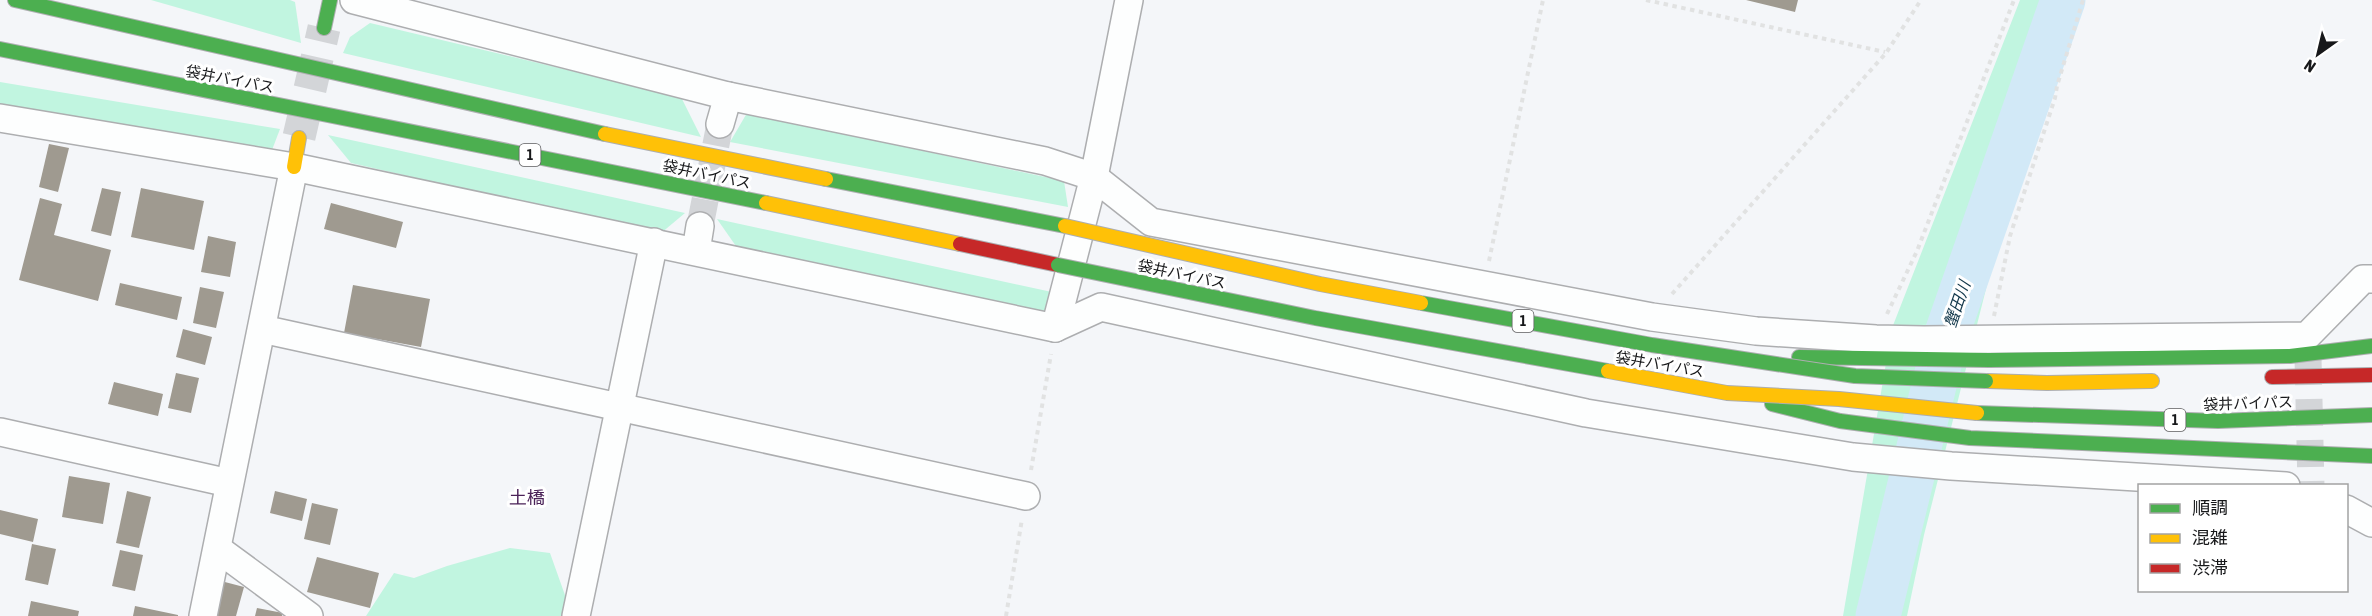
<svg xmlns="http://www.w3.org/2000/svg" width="2372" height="616" font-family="'Asap Condensed','Noto Sans JP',sans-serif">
<rect width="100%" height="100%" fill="#f4f6f9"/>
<!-- green -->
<g fill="#c1f5e0">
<polygon points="151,0 290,0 295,2 301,43"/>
<polygon points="2020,0 2078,0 1988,281 1924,535 1907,616 1843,616 1892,328"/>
<polygon points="370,23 681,97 701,137 343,53 350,37"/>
<polygon points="0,82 280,129 272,150 0,104"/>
<polygon points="747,113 1064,181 1068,207 730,142"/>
<polygon points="328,135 685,213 660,234 351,163"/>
<polygon points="717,219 1061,294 1046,326 738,249"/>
<polygon points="510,548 550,553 566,598 565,616 366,616 394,573 414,578 447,566"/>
</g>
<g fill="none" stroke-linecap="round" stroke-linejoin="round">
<!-- river -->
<polyline stroke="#d2e9f7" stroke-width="45" points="1878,616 1946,336 2063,0"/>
</g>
<!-- building -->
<g fill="#9f9a90">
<polygon points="1746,0 1798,0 1795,12"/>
<polygon points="49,144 69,148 58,192 39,187"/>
<polygon points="102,188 121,192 111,236 91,231"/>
<polygon points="141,188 204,201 194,250 131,237"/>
<polygon points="40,198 62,204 54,235 111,250 98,301 19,280"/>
<polygon points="331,203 403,222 396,248 324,229"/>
<polygon points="208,236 236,242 230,277 201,272"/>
<polygon points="120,283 182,297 177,320 115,305"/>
<polygon points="353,285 430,299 421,347 344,333"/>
<polygon points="200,287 224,292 216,328 193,323"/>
<polygon points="183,329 212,337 205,365 176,357"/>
<polygon points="176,373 199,378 191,413 168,408"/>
<polygon points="114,382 163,394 158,416 108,404"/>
<polygon points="69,476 110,483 103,524 62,517"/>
<polygon points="127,491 151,497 139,548 116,543"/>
<polygon points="275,491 307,499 302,521 270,513"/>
<polygon points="312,503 338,509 330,545 304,539"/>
<polygon points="0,510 38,519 33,542 0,534"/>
<polygon points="32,544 56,549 48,585 25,580"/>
<polygon points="120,550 143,555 135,591 112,586"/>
<polygon points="317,557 379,573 370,608 307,592"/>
<polygon points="221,581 244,587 236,616 212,616"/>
<polygon points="31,601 79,611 78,616 28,616"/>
<polygon points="135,606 178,615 178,616 133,616"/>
<polygon points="257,608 283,613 282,616 255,616"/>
</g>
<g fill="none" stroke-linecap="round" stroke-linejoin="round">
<!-- street-tunnel -->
<g stroke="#d3d5d8" stroke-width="27" stroke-dasharray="27 14" stroke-linecap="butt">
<polyline points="700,226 720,124"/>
<polyline points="2308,358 2311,486"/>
</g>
<!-- secondary-tunnel -->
<polyline stroke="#d3d5d8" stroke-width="33" stroke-dasharray="33 16" stroke-linecap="butt" points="299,137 324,28"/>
<defs>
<g id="street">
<polyline points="354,0 728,96 1045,161 1094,177 1151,222 1652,317 1756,331 1876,339 1924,340 2307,336 2363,279 2372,279"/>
<polyline points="0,118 294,167 1055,328 1101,307 1586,413 1853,457 1951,466 2286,486"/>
<polyline points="720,124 728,96"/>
<polyline points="696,251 700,226"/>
<polyline points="1055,328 1094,177 1129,0"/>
<polyline points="262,329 1026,496"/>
<polyline points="0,432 229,483"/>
<polyline points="2346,509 2372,523"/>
<polyline points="218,549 309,616"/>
<polyline points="203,616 294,167"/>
<polyline points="576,616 654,242"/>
</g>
<g id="fast">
<polyline points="15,0 605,134"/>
<polyline points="324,28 330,0"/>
<polyline points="0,49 766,203"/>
<polyline points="826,179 1065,226"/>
<polyline points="1799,357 1989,360 2290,356 2372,346"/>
<polyline points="1772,404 1840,421 1970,438 2372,456"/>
<polyline points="1977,413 2218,421 2372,415"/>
</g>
<g id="slow">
<polyline points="605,134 826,179"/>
<polyline points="294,167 299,138"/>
<polyline points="766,203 960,244"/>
<polyline points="1987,381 2047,383 2152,381"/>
</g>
<g id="jam">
<polyline points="960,244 1058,265"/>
<polyline points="2272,377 2372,375"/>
</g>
</defs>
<!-- street casing -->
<use href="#street" stroke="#adaeb0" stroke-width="30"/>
<!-- fast casing -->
<use href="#fast" stroke="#adaeb0" stroke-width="16"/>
<!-- slow casing -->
<use href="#slow" stroke="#adaeb0" stroke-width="16"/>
<!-- jam casing -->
<use href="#jam" stroke="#adaeb0" stroke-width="16"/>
<!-- path -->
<g stroke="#e1e2e2" stroke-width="4" stroke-dasharray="4.5 4.5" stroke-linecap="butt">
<polyline points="1646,0 1885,52"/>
<polyline points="1489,261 1543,0"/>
<polyline points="1672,294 1886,53 1921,0"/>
<polyline points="1887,314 1917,251 2014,0"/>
<polyline points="1994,316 2010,236 2055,98 2057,86 2083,0"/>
<polyline points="1031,470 1051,354"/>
<polyline points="1006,616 1022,519"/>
</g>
<!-- street -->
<use href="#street" stroke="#fdfefe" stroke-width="27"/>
<!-- fast -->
<use href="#fast" stroke="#4caf50" stroke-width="14"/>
<!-- slow -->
<use href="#slow" stroke="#ffc107" stroke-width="14"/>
<!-- jam -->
<use href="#jam" stroke="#c62828" stroke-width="14"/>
<defs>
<g id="fast-bridge">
<polyline points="1058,265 1315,318 1608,371"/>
<polyline points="1421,303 1652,345 1855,376 1986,381"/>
</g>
<g id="slow-bridge">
<polyline points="1065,226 1320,284 1421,303"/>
<polyline points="1608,371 1727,393 1839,399 1977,413"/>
</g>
</defs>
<!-- fast-bridge casing -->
<use href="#fast-bridge" stroke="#adaeb0" stroke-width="16" stroke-linecap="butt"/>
<!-- slow-bridge casing -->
<use href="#slow-bridge" stroke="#adaeb0" stroke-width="16" stroke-linecap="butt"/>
<!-- fast-bridge -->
<use href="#fast-bridge" stroke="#4caf50" stroke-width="14"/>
<!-- slow-bridge -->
<use href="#slow-bridge" stroke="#ffc107" stroke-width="14"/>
</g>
<g text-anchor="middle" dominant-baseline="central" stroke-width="6" stroke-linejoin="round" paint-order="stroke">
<!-- shield labels -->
<g fill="#fff" stroke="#5d5d5f" stroke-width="1.5">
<rect x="519.5" y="144" width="21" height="22" rx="4.5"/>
<rect x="1512.5" y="310" width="21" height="22" rx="4.5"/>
<rect x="2164.5" y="409" width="21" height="22" rx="4.5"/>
</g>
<g font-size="14" font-weight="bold" fill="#17181a">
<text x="530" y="155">1</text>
<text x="1523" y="321">1</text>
<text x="2175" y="420">1</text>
</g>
<!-- street labels -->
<g font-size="15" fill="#17181a" stroke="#fff">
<text transform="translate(230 79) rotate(11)">袋井バイパス</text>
<text transform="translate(707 174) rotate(12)">袋井バイパス</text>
<text transform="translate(1182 274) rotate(12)">袋井バイパス</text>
<text transform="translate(1660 364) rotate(10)">袋井バイパス</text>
<text transform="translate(2248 403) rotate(-2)">袋井バイパス</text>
</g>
<!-- water labels -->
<g font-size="16" font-style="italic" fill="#11374a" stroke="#fff">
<text transform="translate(1957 304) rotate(-71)">蟹田川</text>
</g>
<!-- quarter labels -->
<g font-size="18" fill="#4a2258" stroke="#fff">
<text x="527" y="497">土橋</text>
</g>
</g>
<!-- legend -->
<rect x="2138" y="484" width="210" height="108" fill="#ffffff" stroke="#a2a3a3" stroke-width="1.5"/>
<rect x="2150" y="504" width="30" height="9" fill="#4caf50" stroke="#a2a3a3" stroke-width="1.5"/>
<text x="2192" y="514" font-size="18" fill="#17181a">順調</text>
<rect x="2150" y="534" width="30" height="9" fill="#ffc107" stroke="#a2a3a3" stroke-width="1.5"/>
<text x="2192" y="544" font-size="18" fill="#17181a">混雑</text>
<rect x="2150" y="564" width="30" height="9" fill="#c62828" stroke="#a2a3a3" stroke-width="1.5"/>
<text x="2192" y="574" font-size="18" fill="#17181a">渋滞</text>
<!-- north arrow -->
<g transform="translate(2318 54) rotate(214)" stroke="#ffffff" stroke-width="4.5" paint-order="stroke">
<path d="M0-4.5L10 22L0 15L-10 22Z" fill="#17181a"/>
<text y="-9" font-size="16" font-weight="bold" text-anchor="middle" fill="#17181a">N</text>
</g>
</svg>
